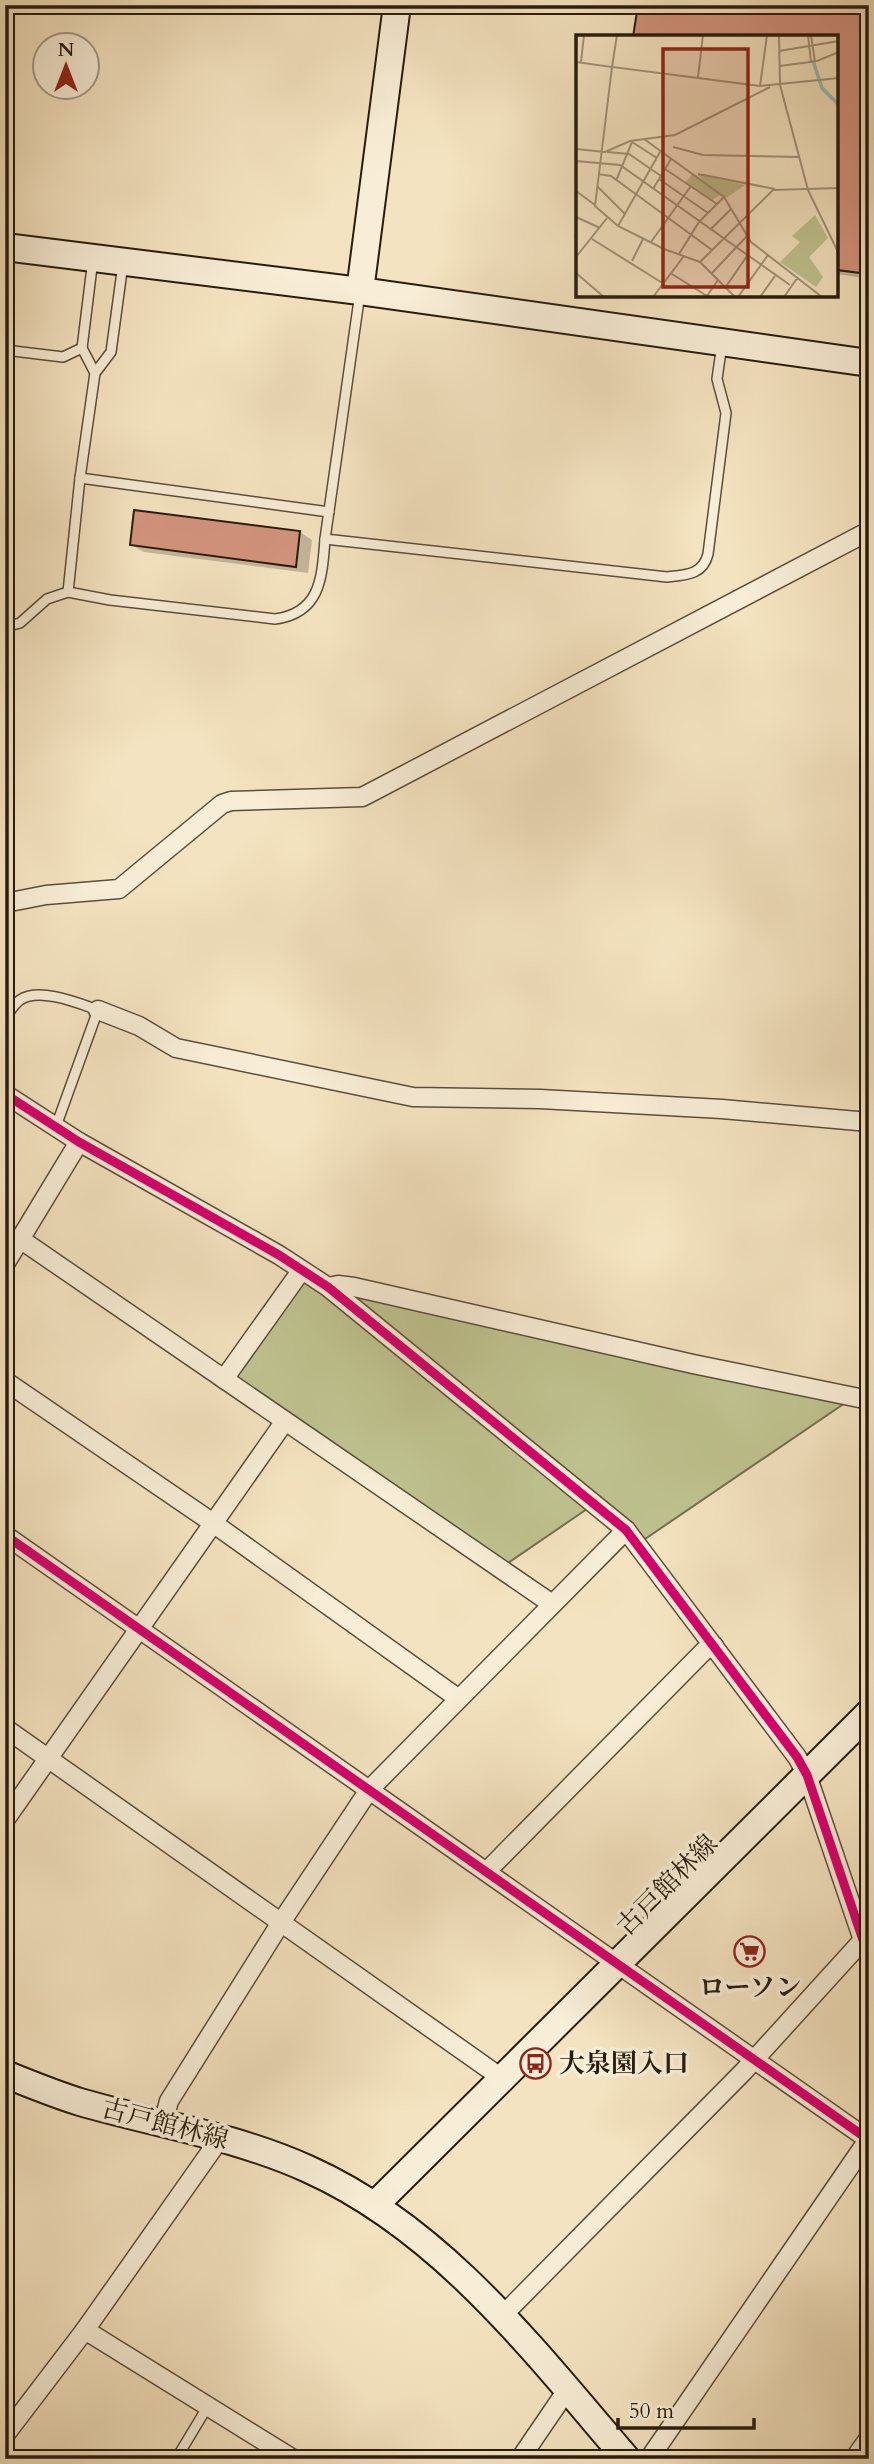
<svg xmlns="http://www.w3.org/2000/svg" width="874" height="2464" font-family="Cardo,'Noto Serif JP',serif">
<rect width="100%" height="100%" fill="#f4e3c0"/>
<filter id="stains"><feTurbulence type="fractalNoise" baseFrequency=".00286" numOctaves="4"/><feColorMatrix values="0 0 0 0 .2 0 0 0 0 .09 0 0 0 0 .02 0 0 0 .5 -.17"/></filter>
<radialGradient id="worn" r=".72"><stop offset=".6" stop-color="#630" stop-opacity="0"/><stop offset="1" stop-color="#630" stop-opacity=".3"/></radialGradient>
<!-- green -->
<g fill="#bfc390" stroke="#74704e" stroke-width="2">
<polygon points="304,1282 328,1295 587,1509 508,1563 346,1462 229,1382"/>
<polygon points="347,1293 845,1403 645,1539"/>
</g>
<!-- shadow -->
<g fill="#0003">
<polygon points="869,5 869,279 837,274 837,37 736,13"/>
<polygon points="578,208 578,241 574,238"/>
<polygon points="136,512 300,532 312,540 308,573 144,552 131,545"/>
</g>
<!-- building -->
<g fill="#d3937e" stroke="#281c0d" stroke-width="2">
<polygon points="638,5 696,5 735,11 736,5 869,5 869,274 837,270 837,37 633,37"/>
<polygon points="134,510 300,531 296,567 130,545"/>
</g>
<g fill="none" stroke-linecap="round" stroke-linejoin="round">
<defs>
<g id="lane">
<polyline points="93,259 82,348 95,373"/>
<path d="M360,293L325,539L667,577C686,575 703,575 708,554L726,413L717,379L722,344"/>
<polyline points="5,350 63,357 82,348"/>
<polyline points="80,478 329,512"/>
<path d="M68,592L110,600L275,619C321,613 322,577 325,539"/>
<polyline points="5,627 20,623 47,599 68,592 80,478 95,373 111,352 123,264"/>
<path d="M5,1018C9,1013 14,1004 20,1000C39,987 78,1003 98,1010L59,1118L54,1125"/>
<polyline points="176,2459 208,2406"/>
</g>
<g id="street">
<polyline points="5,903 46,895 119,889 222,804 231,801 362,797 368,794 869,531"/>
<polyline points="98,1010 139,1026 176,1048 413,1097 540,1099 722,1109 869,1122"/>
<polyline points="5,1094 79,1142 279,1255 328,1287 626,1530 797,1757 807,1775 863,1940 869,1946"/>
<polyline points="20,1239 552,1604"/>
<polyline points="5,1264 79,1142"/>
<polyline points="328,1287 338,1285 354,1287 693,1364 869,1400"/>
<polyline points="224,1379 301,1271"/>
<polyline points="5,1381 213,1523 459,1699"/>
<polyline points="5,1535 869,2140"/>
<polyline points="5,1728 503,2079"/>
<polyline points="5,1820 285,1421"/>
<polyline points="487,1871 704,1651 714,1646"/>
<polyline points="163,2123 169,2101 280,1924 369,1790 626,1530"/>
<polyline points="502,2316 744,2071 863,1940"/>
<polyline points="85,2330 293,2459"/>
<polyline points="5,2435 85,2330 221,2137"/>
<polyline points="520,2459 567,2390"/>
<polyline points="649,2459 868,2140"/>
<polyline points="854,2459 869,2438"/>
</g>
<g id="secondary">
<polyline points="5,247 360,291 869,363"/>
<polyline points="360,291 397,5"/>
<path d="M5,2074C30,2084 54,2094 80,2102C156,2124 235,2136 308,2169C442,2229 534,2351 627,2459"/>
<polyline points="375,2205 869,1713"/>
</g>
</defs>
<!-- lane casing -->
<use href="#lane" stroke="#5b4e3a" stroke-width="12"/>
<!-- street casing -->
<use href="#street" stroke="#5b4e3a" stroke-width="21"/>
<!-- secondary casing -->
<use href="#secondary" stroke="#281c0d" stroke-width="30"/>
<!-- lane -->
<use href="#lane" stroke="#f8edd6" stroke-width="9"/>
<!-- street -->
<use href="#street" stroke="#f8edd6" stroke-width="18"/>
<!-- secondary -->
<use href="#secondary" stroke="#f8edd6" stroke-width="26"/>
<defs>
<g id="cycleway">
<polyline points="5,1094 79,1142 279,1255 328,1287 626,1530 797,1757 807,1775 863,1940 869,1946"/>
<polyline points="5,1535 869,2140"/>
</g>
</defs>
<!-- cycleway casing -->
<use href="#cycleway" stroke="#f8edd6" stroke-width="13"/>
<!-- cycleway -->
<use href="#cycleway" stroke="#d6006c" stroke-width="9"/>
</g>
<!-- icons -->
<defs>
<symbol id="supermarket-ring" viewBox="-11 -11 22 22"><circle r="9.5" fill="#f8edd6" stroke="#8f2418" stroke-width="1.5"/><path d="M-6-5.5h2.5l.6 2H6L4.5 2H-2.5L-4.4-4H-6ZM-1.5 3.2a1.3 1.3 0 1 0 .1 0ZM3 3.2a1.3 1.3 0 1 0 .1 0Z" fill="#8f2418"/></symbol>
<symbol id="bus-ring" viewBox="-11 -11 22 22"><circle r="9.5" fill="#f8edd6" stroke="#8f2418" stroke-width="1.5"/><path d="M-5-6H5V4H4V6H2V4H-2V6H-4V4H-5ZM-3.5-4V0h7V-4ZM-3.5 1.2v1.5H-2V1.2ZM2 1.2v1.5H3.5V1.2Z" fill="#8f2418"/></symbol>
</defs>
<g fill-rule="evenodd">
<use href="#supermarket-ring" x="732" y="1934" width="35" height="35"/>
<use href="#bus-ring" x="518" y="2046" width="35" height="35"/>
</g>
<g text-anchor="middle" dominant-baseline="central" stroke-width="7" stroke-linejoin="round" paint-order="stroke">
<!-- street labels -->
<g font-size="26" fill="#281c0d" stroke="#f8edd6">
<text transform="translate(667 1885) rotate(-45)">古戸館林線</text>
<text transform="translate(165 2124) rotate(15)">古戸館林線</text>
</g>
<!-- poi labels -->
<g font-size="26" font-weight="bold" fill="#281c0d" stroke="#f8edd6">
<text x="750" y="1987">ローソン</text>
<text x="559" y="2063" text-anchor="start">大泉園入口</text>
</g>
</g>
<!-- overview -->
<g transform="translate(576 35)">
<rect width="262" height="262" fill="#f4e3c0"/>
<path d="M117,138L127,145L121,139L169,150L150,163L144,160L136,165L109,148ZM239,180L252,203L233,222L247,242L240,252L204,227L224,207L216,201Z" fill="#bfc390"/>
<path fill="none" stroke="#9cbeb3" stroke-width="3.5" d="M237,26L246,53L263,70"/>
<path fill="none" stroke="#a29378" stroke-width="2" d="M41,0L36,32L184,51L263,43M203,0L204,50L232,155M232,0L235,27M235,0L239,27M203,16L263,6M0,27L36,32L19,171L42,191L88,214L124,227L197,155L263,153M5,27L8,0M204,31L241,26L263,17M122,42L127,0M184,51L191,0M68,104L148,162L175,207L246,262M56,107L81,123M97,112L127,120L224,122M0,114L29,117L54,106L99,100L194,52M31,117L53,119L85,141M0,126L44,130L214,250M89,134L141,169M22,139L35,141L136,215M122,139L199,154M83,144L132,178M40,146L56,107M21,151L49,179M77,154L95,124M232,155L263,219M0,156L19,170M0,182L24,193M42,191L84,117M134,195L156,173M16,204L88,249M75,207L115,151M103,219L123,187L148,162M0,222L31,183M56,226L67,204M124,227L159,262M0,238L28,262M136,238L171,201M96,239L131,261L142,245M149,253L171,221M77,262L108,221M162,262L192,220M184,262L199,241M208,262L222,242"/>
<path fill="#8f2418" fill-opacity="0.15" stroke="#8f2418" stroke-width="3.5" d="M87,14H172V252H87Z"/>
<rect width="262" height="262" fill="none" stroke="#281c0d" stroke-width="3.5"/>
</g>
<!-- margin -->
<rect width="874" height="2464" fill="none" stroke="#f4e3c0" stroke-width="28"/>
<rect x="7" y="7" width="860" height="2450" fill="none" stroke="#281c0d" stroke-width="3.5"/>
<rect x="14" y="14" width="846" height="2436" fill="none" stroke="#281c0d" stroke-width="2"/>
<!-- north arrow -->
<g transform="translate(66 66)"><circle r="33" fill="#f8edd6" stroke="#a59986" stroke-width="2"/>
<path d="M0-5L12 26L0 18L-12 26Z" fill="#8f2418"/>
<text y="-10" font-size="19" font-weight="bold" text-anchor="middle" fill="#281c0d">N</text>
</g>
<!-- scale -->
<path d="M618 2418v10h136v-10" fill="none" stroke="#281c0d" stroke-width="3.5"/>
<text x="629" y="2418" font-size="21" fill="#281c0d" stroke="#f8edd6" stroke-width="5" paint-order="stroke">50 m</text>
<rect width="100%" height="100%" filter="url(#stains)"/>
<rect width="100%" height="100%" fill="url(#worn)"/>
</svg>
